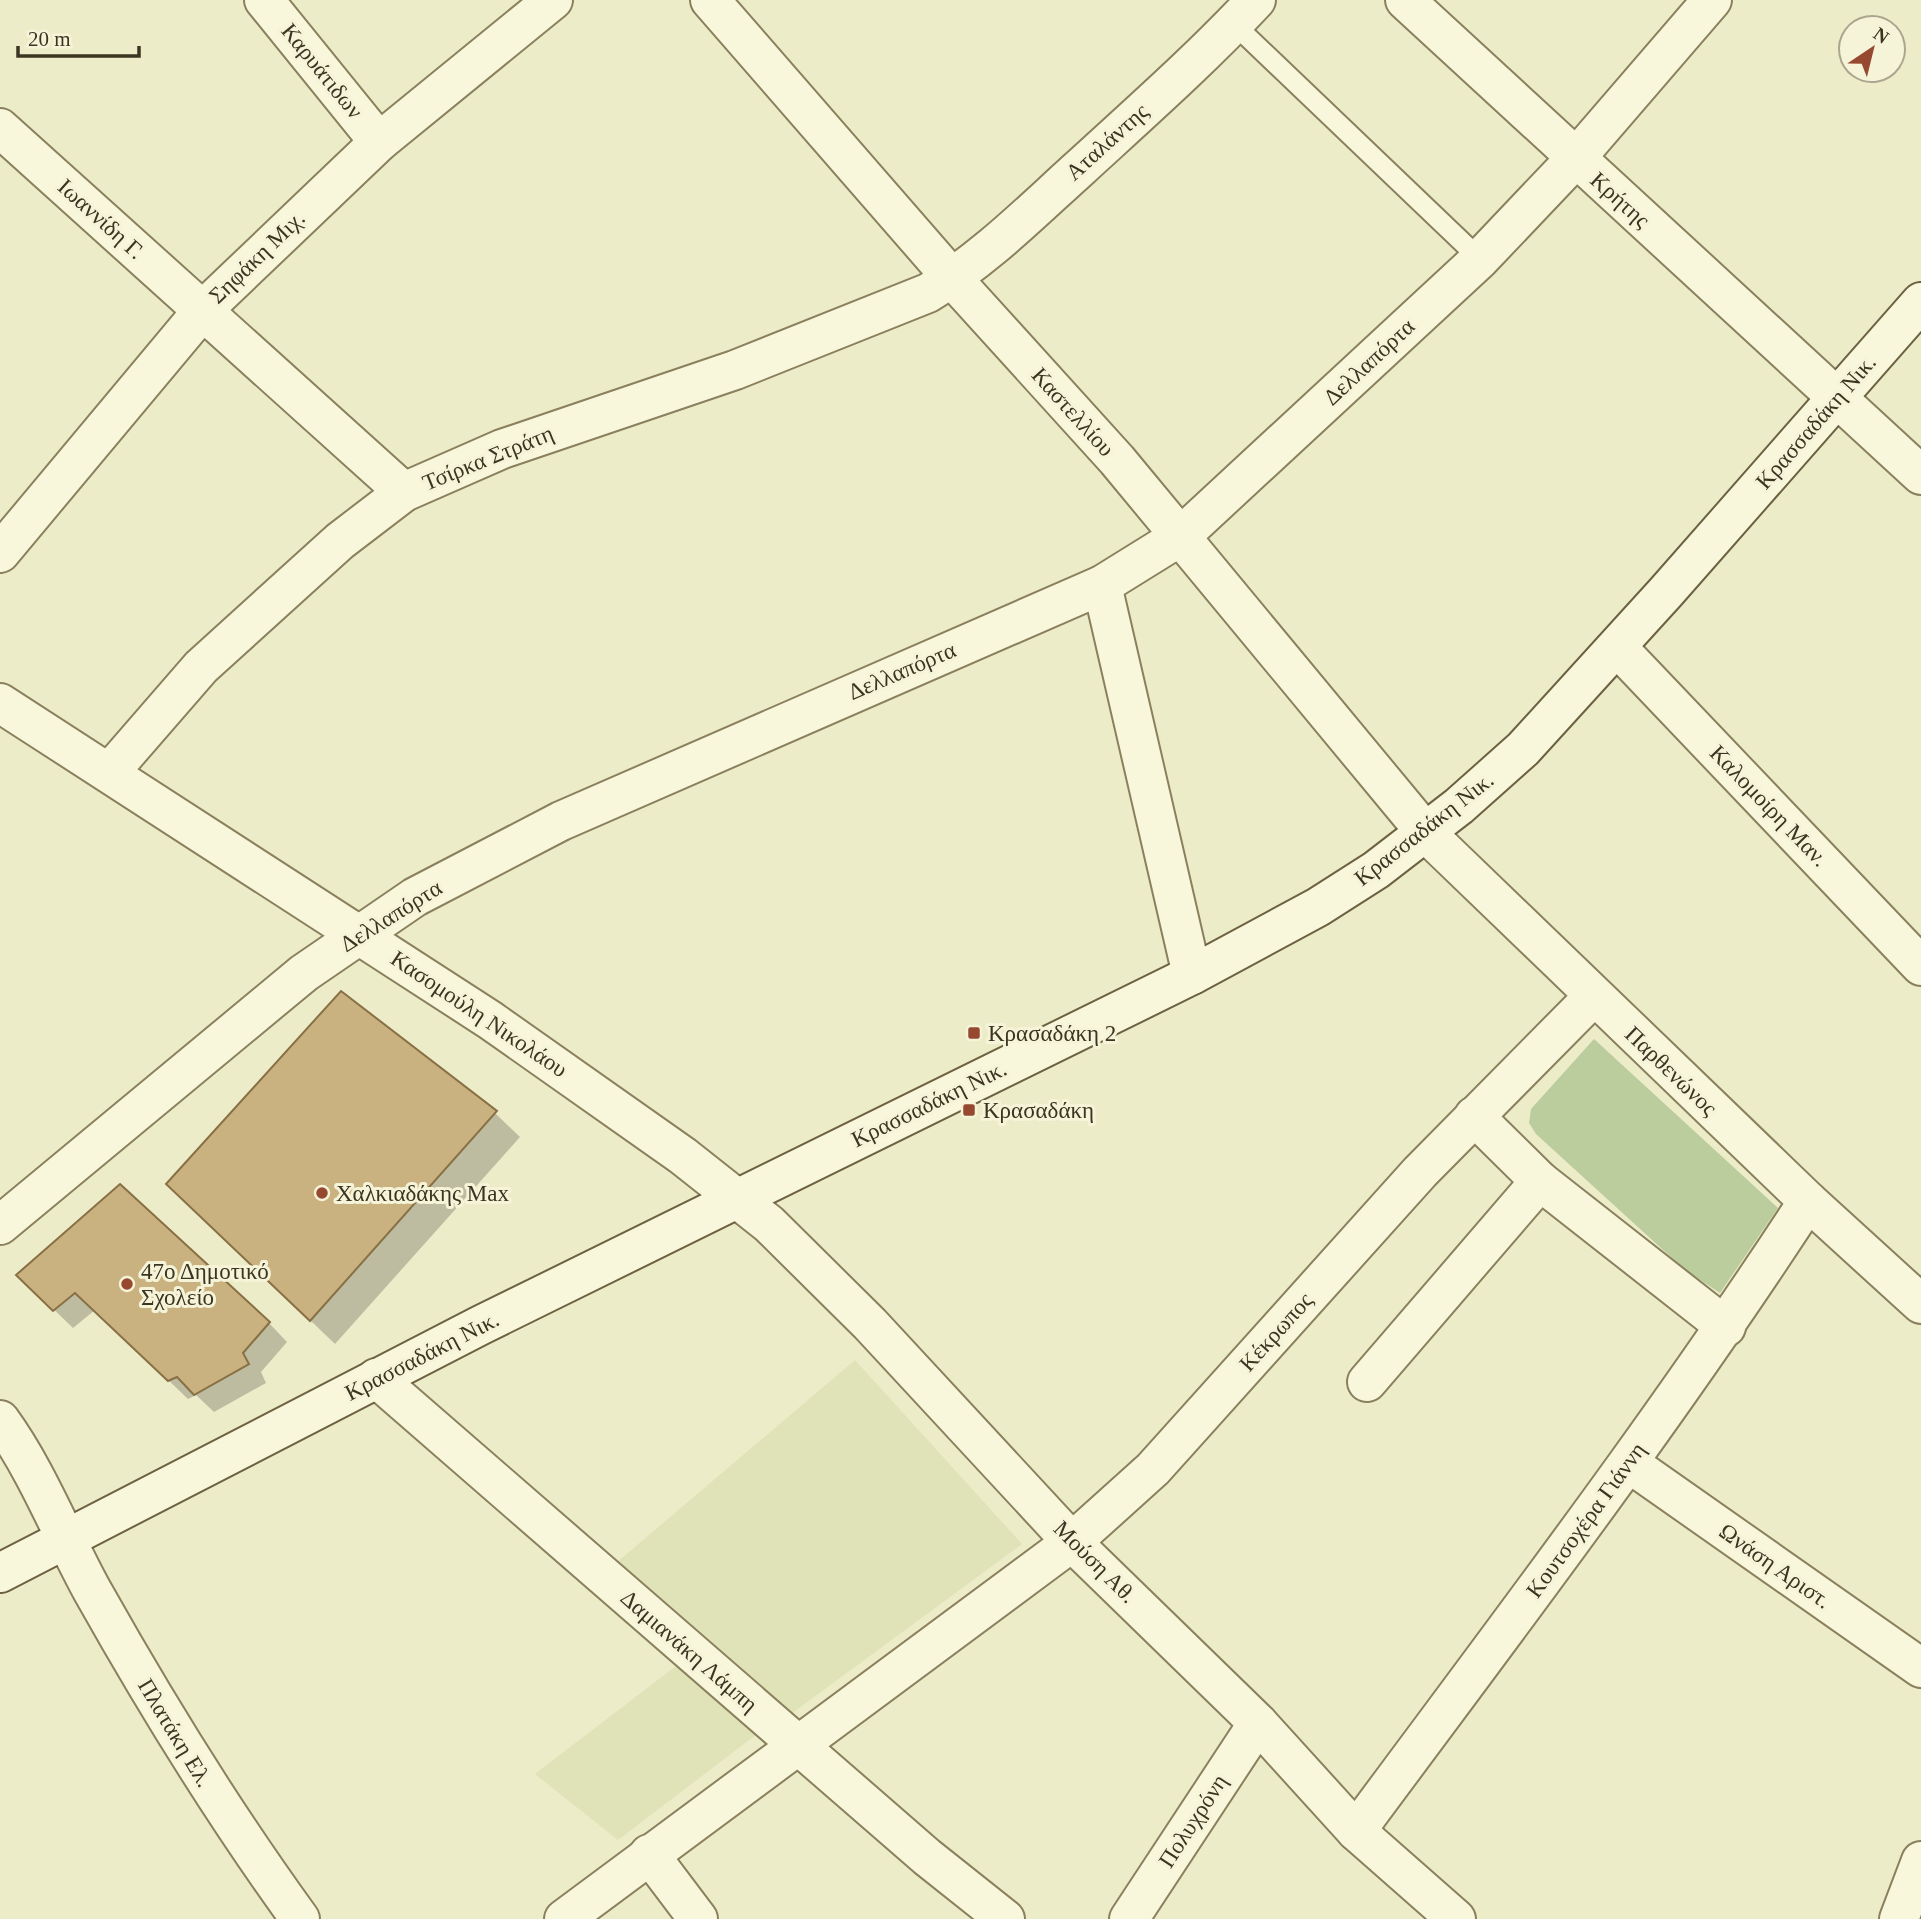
<svg xmlns="http://www.w3.org/2000/svg" width="1921" height="1919" font-family="'Times New Roman',serif">
<rect width="100%" height="100%" fill="#edecc9"/>
<!-- farmland -->
<g fill="#dfe3b7">
<polygon points="855,1360 1022,1544 791,1714 616,1563"/>
<polygon points="676,1666 757,1734 618,1840 535,1774"/>
</g>
<!-- green -->
<polygon fill="#bbcc9d" points="1594,1039 1778,1208 1720,1293 1685,1270 1536,1134 1529,1123 1531,1109"/>
<!-- shadow -->
<g fill="#0003">
<polygon points="495,1113 520,1137 335,1344 193,1208"/>
<polygon points="18,1275 269,1323 287,1342 261,1372 266,1383 214,1412 196,1395 188,1399 95,1310 73,1328"/>
</g>
<!-- building -->
<g fill="#cab180" stroke="#887045" stroke-width="2">
<polygon points="341,991 497,1111 310,1321 166,1184"/>
<polygon points="120,1184 270,1322 243,1353 249,1364 194,1395 177,1377 168,1381 75,1293 53,1311 16,1275"/>
</g>
<g fill="none" stroke-linecap="round" stroke-linejoin="round">
<defs>
<polyline id="lane" points="1234,24 1480,259"/>
<g id="street">
<polyline points="264,0 379,142"/>
<polyline points="710,0 952,278 1117,460 1426,833 1808,1201 1921,1304"/>
<polyline points="1405,0 1921,475"/>
<polyline points="0,128 404,492"/>
<polyline points="0,553 203,310 379,142 553,0"/>
<polyline points="1102,585 1192,975"/>
<polyline points="1617,647 1921,966"/>
<polyline points="0,703 490,1020 683,1156 769,1224 870,1324 1072,1542 1258,1723 1356,1831 1456,1919"/>
<path d="M109,773L201,667L340,541L404,492L502,449L735,370L928,293C985,259 1032,211 1081,167C1141,112 1201,59 1256,0"/>
<polyline points="1474,1116 1540,1181 1726,1327"/>
<polyline points="0,1225 304,973 415,897 561,821 1102,585 1181,536 1480,259 1575,159 1712,0"/>
<polyline points="376,1378 927,1857 1005,1919"/>
<polyline points="1367,1382 1540,1181"/>
<path d="M0,1420C38,1472 62,1536 93,1592C157,1706 223,1813 300,1919"/>
<polyline points="1629,1463 1921,1668"/>
<path d="M1356,1831C1510,1623 1667,1418 1808,1201"/>
<polyline points="649,1854 698,1919"/>
<polyline points="564,1919 1072,1542 1153,1469 1420,1172 1594,996"/>
<polyline points="1129,1919 1258,1723"/>
<polyline points="1899,1919 1921,1861"/>
</g>
<polyline id="secondary" points="0,1573 481,1325 1192,975 1318,907 1376,870 1459,806 1523,749 1666,592 1921,302"/>
</defs>
<!-- lane casing -->
<use href="#lane" stroke="#8a805e" stroke-width="23"/>
<!-- street casing -->
<use href="#street" stroke="#8a805e" stroke-width="42"/>
<!-- secondary casing -->
<use href="#secondary" stroke="#6c6141" stroke-width="42"/>
<!-- lane -->
<use href="#lane" stroke="#f8f7dc" stroke-width="19"/>
<!-- street -->
<use href="#street" stroke="#f8f7dc" stroke-width="38"/>
<!-- secondary -->
<use href="#secondary" stroke="#f8f7dc" stroke-width="38"/>
</g>
<!-- markers -->
<g fill="#974930" stroke="#f5f4d9" stroke-width="2.5">
<rect x="967" y="1026" width="14" height="14" rx="3.5"/>
<rect x="962" y="1103" width="14" height="14" rx="3.5"/>
<circle cx="322" cy="1193" r="7"/>
<circle cx="127" cy="1284" r="7"/>
</g>
<g text-anchor="middle" dominant-baseline="central" stroke-width="6" stroke-linejoin="round" paint-order="stroke">
<!-- street labels -->
<g font-size="23" fill="#3b3421" stroke="#f5f4d9">
<text transform="translate(322 71) rotate(51)">Καρυάτιδων</text>
<text transform="translate(1107 142) rotate(-42)">Αταλάντης</text>
<text transform="translate(1620 200) rotate(42)">Κρήτης</text>
<text transform="translate(101 219) rotate(42)">Ιωαννίδη Γ.</text>
<text transform="translate(257 257) rotate(-44)">Σηφάκη Μιχ.</text>
<text transform="translate(1369 362) rotate(-43)">Δελλαπόρτα</text>
<text transform="translate(1073 412) rotate(48)">Καστελλίου</text>
<text transform="translate(1816 422) rotate(-49)">Κρασσαδάκη Νικ.</text>
<text transform="translate(488 458) rotate(-22)">Τσίρκα Στράτη</text>
<text transform="translate(902 671) rotate(-23)">Δελλαπόρτα</text>
<text transform="translate(1769 806) rotate(46)">Καλομοίρη Μαν.</text>
<text transform="translate(1424 829) rotate(-38)">Κρασσαδάκη Νικ.</text>
<text transform="translate(391 916) rotate(-32)">Δελλαπόρτα</text>
<text transform="translate(479 1014) rotate(34)">Κασομούλη Νικολάου</text>
<text transform="translate(1671 1071) rotate(44)">Παρθενώνος</text>
<text transform="translate(929 1104) rotate(-26)">Κρασσαδάκη Νικ.</text>
<text transform="translate(1276 1332) rotate(-48)">Κέκρωπος</text>
<text transform="translate(422 1356) rotate(-27)">Κρασσαδάκη Νικ.</text>
<text transform="translate(1586 1520) rotate(-54)">Κουτσοχέρα Γιάννη</text>
<text transform="translate(1095 1562) rotate(45)">Μούση Αθ.</text>
<text transform="translate(1775 1566) rotate(35)">Ωνάση Αριστ.</text>
<text transform="translate(689 1651) rotate(41)">Δαμιανάκη Λάμπη</text>
<text transform="translate(175 1733) rotate(59)">Πλατάκη Ελ.</text>
<text transform="translate(1193 1821) rotate(-57)">Πολυχρόνη</text>
</g>
<!-- poi labels -->
<g font-size="23" fill="#3b3421" stroke="#f5f4d9" text-anchor="start">
<text x="988" y="1033">Κρασαδάκη 2</text>
<text x="983" y="1110">Κρασαδάκη</text>
<text x="336" y="1193">Χαλκιαδάκης Max</text>
<text x="141" y="1271">47ο Δημοτικό<tspan x="141" dy="26">Σχολείο</tspan></text>
</g>
</g>
<!-- north arrow -->
<g transform="translate(1872 49) rotate(35)"><circle r="33" fill="#f5f4d9" stroke="#aba78f" stroke-width="2"/>
<path d="M0-5L12 26L0 18L-12 26Z" fill="#974930"/>
<text y="-10" font-size="19" font-weight="bold" text-anchor="middle" fill="#3b3421">N</text>
</g>
<!-- scale -->
<path d="M18 46v10h121v-10" fill="none" stroke="#3b3421" stroke-width="3.5"/>
<text x="28" y="46" font-size="21" fill="#3b3421" stroke="#f5f4d9" stroke-width="5" paint-order="stroke">20 m</text>
</svg>
